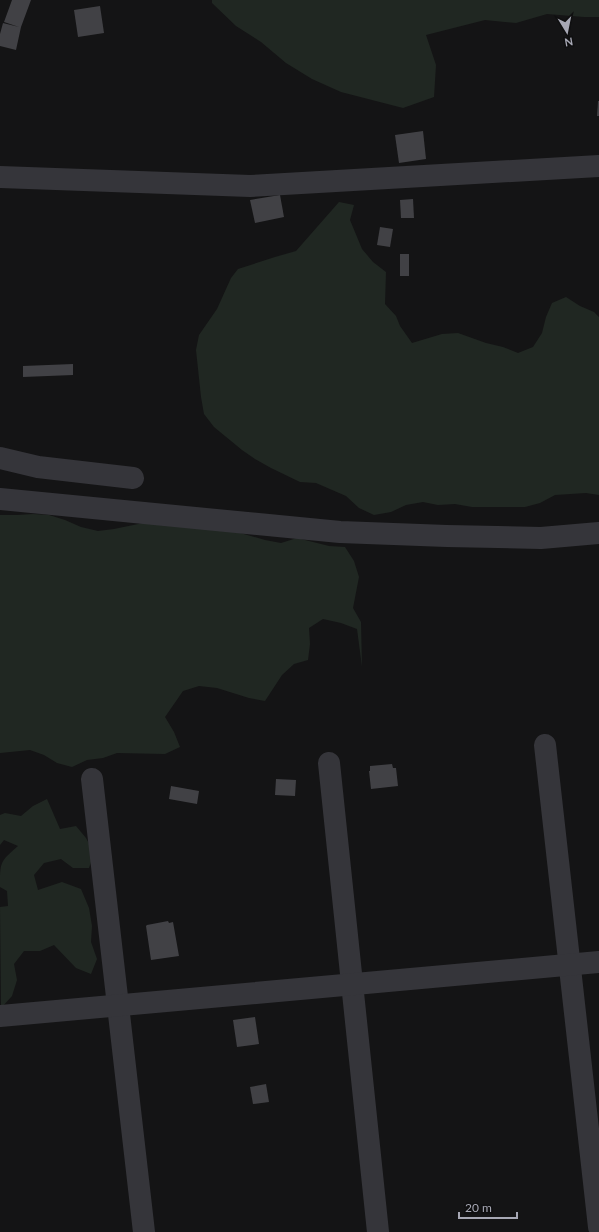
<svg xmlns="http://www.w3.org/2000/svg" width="599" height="1232" font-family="Lato,sans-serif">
<rect width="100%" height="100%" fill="#141415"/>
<!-- green -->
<g fill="#202722">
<polygon points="212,0 599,0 599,17 584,17 547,14 516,23 485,20 426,35 436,65 434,97 403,108 341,92 312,79 286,63 261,42 236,26 212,3"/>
<polygon points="339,202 354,205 350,220 362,249 373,262 386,272 385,304 396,316 400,326 412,343 442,334 458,333 486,343 503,347 518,353 533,347 542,333 546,317 552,303 566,297 580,306 594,312 599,317 599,495 586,493 555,495 540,503 525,507 472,507 455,504 438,505 423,502 406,505 391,512 374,515 359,508 346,496 316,483 300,482 271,468 255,459 242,450 214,427 204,414 201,397 196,350 199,335 217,309 231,278 238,269 275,257 296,251"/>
<polygon points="33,514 49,515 65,520 81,527 98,531 114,529 148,522 230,530 265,540 281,543 297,538 329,546 345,547 354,561 359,577 353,608 361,622 362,667 357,629 341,623 323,619 309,628 310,644 308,660 294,664 282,675 265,701 249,698 217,688 199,686 183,691 165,717 174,732 180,747 165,754 117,753 103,758 87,760 72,767 57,763 44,755 30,750 0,753 0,515 17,515"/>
<path d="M47,799L60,829L76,826L86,838L94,853L89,868H73L61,859L44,863L34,875L38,890L62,882L81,889L89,908L92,926L91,942L97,959L91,974L76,968L54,945L40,951H24L14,964L17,980L12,996L1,1008L0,907L8,906L7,891L0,887C0,861 0,862 18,846L4,840L0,845V815L5,813L21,816L33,806Z"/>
</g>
<!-- building -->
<g fill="#414145">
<polygon points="12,0 31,0 21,27 16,50 0,46 0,34 3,23 19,27 4,22"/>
<polygon points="100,6 104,33 78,37 74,10"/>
<polygon points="598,101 599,101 599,116 597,116"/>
<polygon points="423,131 426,159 399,163 395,135"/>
<polygon points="280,195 284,217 255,223 250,200"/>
<polygon points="413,199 414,218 401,218 400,200"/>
<polygon points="380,227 393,229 390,247 377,245"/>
<rect x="400" y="254" width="9" height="22"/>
<polygon points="73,364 73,375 23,377 23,366"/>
<polygon points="392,764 393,768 396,768 398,786 371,789 369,771 370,771 370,766"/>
<polygon points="276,779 296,780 295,796 275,795"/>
<polygon points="171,786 199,791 197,804 169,799"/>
<polygon points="168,921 169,923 173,922 179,956 151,960 146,926 147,925"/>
<polygon points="255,1017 259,1044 237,1047 233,1020"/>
<polygon points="266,1084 269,1102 253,1104 250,1087"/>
</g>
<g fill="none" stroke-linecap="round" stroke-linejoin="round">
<!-- minor -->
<g stroke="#35353a" stroke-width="22">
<polyline points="0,177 250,186 599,166"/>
<polyline points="0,458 38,467 133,478"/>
<polyline points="0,499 340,532 447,536 541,538 599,533"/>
<polyline points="545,745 599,1227"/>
<polyline points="329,763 378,1232"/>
<polyline points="92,779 144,1232"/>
<polyline points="0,1016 599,962"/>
</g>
</g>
<!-- north arrow -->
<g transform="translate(567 32) rotate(170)" stroke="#0f0f10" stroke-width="3" paint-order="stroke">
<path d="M0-3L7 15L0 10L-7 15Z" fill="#a7a8b4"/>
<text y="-6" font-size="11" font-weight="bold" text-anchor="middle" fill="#a7a8b4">N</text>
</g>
<!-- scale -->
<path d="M459 1212v6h58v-6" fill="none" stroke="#a7a8b4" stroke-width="2"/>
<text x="465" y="1212" font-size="12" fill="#a7a8b4" stroke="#0f0f10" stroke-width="3" paint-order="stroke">20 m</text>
</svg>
